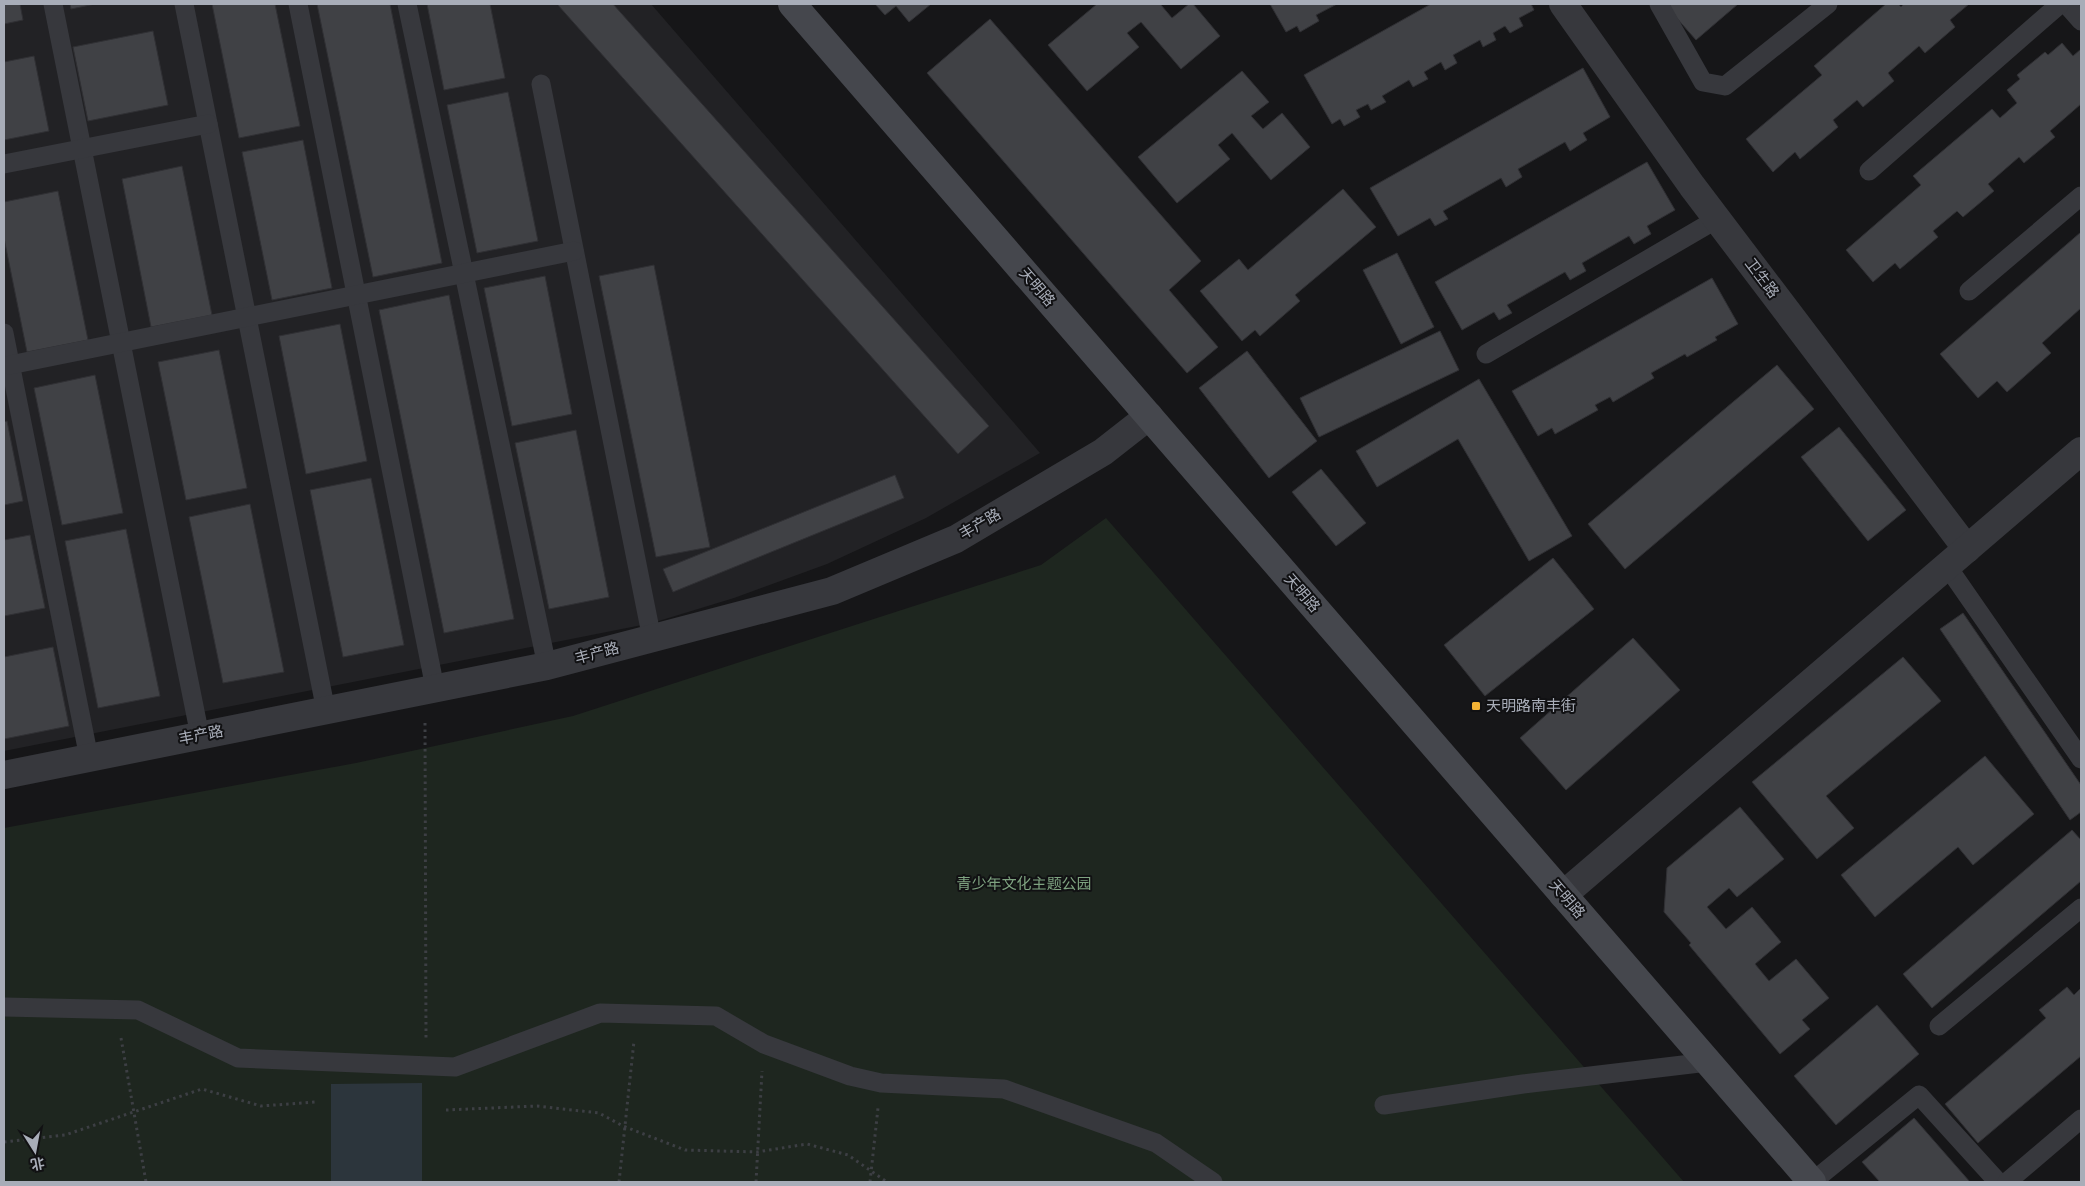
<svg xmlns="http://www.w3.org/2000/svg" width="2085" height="1186" font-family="Roboto,'Noto Sans SC',sans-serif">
<rect width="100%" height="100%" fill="#161618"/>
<!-- built -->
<polygon fill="#222225" points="4,4 651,4 1040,453 926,518 827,564 734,598 652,623 4,751"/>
<!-- green -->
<polygon fill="#1e261f" points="1106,518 1684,1182 4,1182 4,828 356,763 573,716 1041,565"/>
<!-- water -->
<polygon fill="#2c353c" points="422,1083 422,1182 331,1182 331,1084"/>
<!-- building -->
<g fill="#404145" stroke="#303034">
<polygon points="4,4 20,4 23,20 4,24"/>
<polygon points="70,4 95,4 71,9"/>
<polygon points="212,4 275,4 300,126 239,138"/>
<polygon points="317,4 390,4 442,263 373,277"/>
<polygon points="427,4 490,4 505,78 444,90"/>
<polygon points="557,4 613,4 989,426 958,454"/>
<polygon points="875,4 931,4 909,22 896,6 885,15"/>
<polygon points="1097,4 1163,4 1161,5 1172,18 1189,4 1193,4 1220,36 1181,69 1141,22 1127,33 1139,47 1087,91 1048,45"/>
<polygon points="1270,4 1337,4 1316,15 1319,21 1300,32 1297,26 1286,32"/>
<polygon points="1431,4 1531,4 1534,10 1519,18 1523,26 1510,33 1505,26 1493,33 1496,40 1483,47 1480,40 1453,55 1457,63 1445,70 1441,62 1424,72 1428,79 1413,87 1409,80 1382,96 1386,102 1371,110 1368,104 1356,110 1360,117 1344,126 1340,119 1332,124 1304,75"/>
<polygon points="1672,4 1738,4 1696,40 1667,7"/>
<polygon points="1886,4 1898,4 1901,7 1904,4 1969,4 1950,20 1955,27 1925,53 1919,46 1888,73 1894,81 1863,107 1857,100 1833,120 1838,127 1800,159 1795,152 1773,172 1746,139 1822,75 1814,66"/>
<polygon points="990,19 1201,261 1169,290 1218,347 1187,373 927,73"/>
<polygon points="153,31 168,105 88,121 73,47"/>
<polygon points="2062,43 2073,56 2081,49 2081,104 2050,131 2055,137 2024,163 2019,157 1988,184 1994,191 1963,217 1957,211 1933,231 1938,237 1900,269 1895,263 1873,282 1846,250 1921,185 1913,176 1992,109 2000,118 2017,103 2007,90 2020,79 2017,75 2045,52 2048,55"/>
<polygon points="34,56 49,131 4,140 4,62"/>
<polygon points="1583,68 1610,117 1583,133 1587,140 1570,151 1565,142 1518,169 1522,177 1506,187 1501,178 1443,211 1448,219 1435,226 1430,218 1398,236 1370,188"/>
<polygon points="1242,71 1269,102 1251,116 1263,129 1282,113 1310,147 1271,180 1232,133 1218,145 1230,159 1177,203 1138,157"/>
<polygon points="508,92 538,241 477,253 447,105"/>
<polygon points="303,140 332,288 272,300 242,152"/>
<polygon points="1647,162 1675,210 1647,226 1651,234 1634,244 1629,236 1582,263 1586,271 1570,280 1565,272 1507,305 1512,313 1499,320 1494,312 1462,330 1435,282"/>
<polygon points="182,166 212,315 151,327 122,179"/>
<polygon points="1343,189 1376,227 1295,295 1300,301 1260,336 1255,330 1242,341 1200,291 1239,259 1248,270"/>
<polygon points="58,191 88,340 27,352 4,238 4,202"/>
<polygon points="2081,232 2081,308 2042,343 2051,353 2007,392 1997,381 1978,398 1940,354"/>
<polygon points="1397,253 1434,327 1401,344 1363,270"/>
<polygon points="654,265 710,547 656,557 599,276"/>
<polygon points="545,276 572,414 512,426 484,288"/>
<polygon points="1712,278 1738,324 1715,337 1717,340 1687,357 1685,354 1651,373 1654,378 1613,402 1610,397 1595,405 1598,410 1555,434 1552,428 1538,436 1512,391"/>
<polygon points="449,295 514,619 444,633 379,310"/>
<polygon points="340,324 367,461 306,474 279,336"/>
<polygon points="1440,331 1459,370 1319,437 1300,398"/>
<polygon points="219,350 247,488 186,500 158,362"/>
<polygon points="1247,351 1317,441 1269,478 1199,388"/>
<polygon points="1777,365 1814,409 1625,569 1588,524"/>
<polygon points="95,375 123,513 62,525 34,388"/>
<polygon points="1479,379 1572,536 1529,561 1458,439 1377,487 1356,451"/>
<polygon points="7,421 23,501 4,505 4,422"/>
<polygon points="1839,427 1906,510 1868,541 1801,457"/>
<polygon points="576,430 609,597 549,609 515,443"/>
<polygon points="1321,469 1366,523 1336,546 1292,492"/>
<polygon points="895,475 904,498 673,592 663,569"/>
<polygon points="371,478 404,645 343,657 310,490"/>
<polygon points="250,504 284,672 223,683 189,517"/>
<polygon points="126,529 160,696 98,708 65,541"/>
<polygon points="30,535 45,608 4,616 4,540"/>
<polygon points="1553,558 1594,609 1485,696 1444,645"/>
<polygon points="1963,613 2081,785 2081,812 2070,820 1940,629"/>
<polygon points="1633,638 1680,690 1566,790 1520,738"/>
<polygon points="53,647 69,726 4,739 4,657"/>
<polygon points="1903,657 1941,701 1826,796 1854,828 1817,859 1752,782"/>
<polygon points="1985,756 2034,814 1973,865 1958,847 1875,917 1841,875"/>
<polygon points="1740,807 1784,859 1737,897 1729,888 1707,907 1726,929 1752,907 1781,942 1755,964 1769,981 1796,959 1829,998 1802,1020 1810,1029 1780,1054 1689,945 1691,943 1664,912 1667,868"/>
<polygon points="2072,830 2081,840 2081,881 1932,1008 1903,974"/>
<polygon points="2067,987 2074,995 2081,988 2081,1056 1978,1143 1945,1104 2046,1018 2039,1010"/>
<polygon points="1877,1005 1919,1054 1836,1125 1794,1076"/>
<polygon points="1914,1118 1970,1182 1880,1182 1862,1162"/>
</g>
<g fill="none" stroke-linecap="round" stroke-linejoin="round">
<!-- path -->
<g stroke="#3d3f44" stroke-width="3" stroke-dasharray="2.5 4" stroke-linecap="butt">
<polyline points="425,723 426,1039"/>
<polyline points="121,1038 146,1182"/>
<polyline points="446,1110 537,1106 599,1113 623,1126 685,1150 757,1152 807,1144 848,1155 887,1182"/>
<polyline points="4,1142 65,1135 202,1089 261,1106 316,1102"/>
<polyline points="619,1182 634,1041"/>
<polyline points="756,1182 762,1071"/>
<polyline points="870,1182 878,1108"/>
</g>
<!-- lane -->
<g stroke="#37383d" stroke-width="19">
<polyline points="53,4 200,736"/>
<polyline points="184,4 326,711"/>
<polyline points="298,4 435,688"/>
<polyline points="407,4 547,666"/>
<polyline points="1659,4 1703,82 1725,86 1828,4"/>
<polyline points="2066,4 2081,21"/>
<polyline points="541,84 652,639"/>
<polyline points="4,164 208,124"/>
<polyline points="1869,171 2060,4"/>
<polyline points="1969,291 2081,196"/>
<polyline points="4,333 89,758"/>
<polyline points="1486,354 1717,219"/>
<polyline points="10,365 574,251"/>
<polyline points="1947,566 2081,759"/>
<polyline points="4,1007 138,1010 238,1058 455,1067 600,1013 716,1016 764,1044 850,1076 881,1083 1004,1089 1156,1143 1213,1182"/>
<polyline points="1939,1026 2081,908"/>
<polyline points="1384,1105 1523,1084 1708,1062"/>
<polyline points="1812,1182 1919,1095 1998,1182"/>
<polyline points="2007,1182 2081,1119"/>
</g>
<!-- street -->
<g stroke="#37383d" stroke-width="28">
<polyline points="1563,4 1692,186 1967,549"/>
<polyline points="4,775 547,666 832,591 956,539 1103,452 1149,416"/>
<polyline points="1563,895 2081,451"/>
</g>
<!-- secondary -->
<polyline stroke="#45474d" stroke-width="28" points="792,4 1812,1182"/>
</g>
<!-- markers -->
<rect fill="#f2b134" stroke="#111113" stroke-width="2" x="1471" y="701" width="10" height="10" rx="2.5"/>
<g text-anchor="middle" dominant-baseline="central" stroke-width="4" stroke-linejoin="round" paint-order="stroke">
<!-- street labels -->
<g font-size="15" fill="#a8adb8" stroke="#111113">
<text transform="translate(1762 278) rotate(53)">卫生路</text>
<text transform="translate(1037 287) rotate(49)">天明路</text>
<text transform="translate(980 524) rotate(-30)">丰产路</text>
<text transform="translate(1302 593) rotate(49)">天明路</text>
<text transform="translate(597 653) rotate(-15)">丰产路</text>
<text transform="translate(201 735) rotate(-11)">丰产路</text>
<text transform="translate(1567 899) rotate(49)">天明路</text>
</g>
<!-- poi labels -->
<g font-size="15" fill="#a8adb8" stroke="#111113" text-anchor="start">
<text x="1486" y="706">天明路南丰街</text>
</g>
<!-- park labels -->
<g font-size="15" fill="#7fa381" stroke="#111113">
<text x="1024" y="884">青少年文化主题公园</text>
</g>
</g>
<!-- border -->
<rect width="2085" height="1186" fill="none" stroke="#a8adb8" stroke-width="10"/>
<!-- north arrow -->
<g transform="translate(35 1151) rotate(169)" stroke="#111113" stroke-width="4" paint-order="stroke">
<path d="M0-4L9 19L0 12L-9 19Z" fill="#a8adb8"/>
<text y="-8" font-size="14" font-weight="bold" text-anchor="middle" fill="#a8adb8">北</text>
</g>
</svg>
